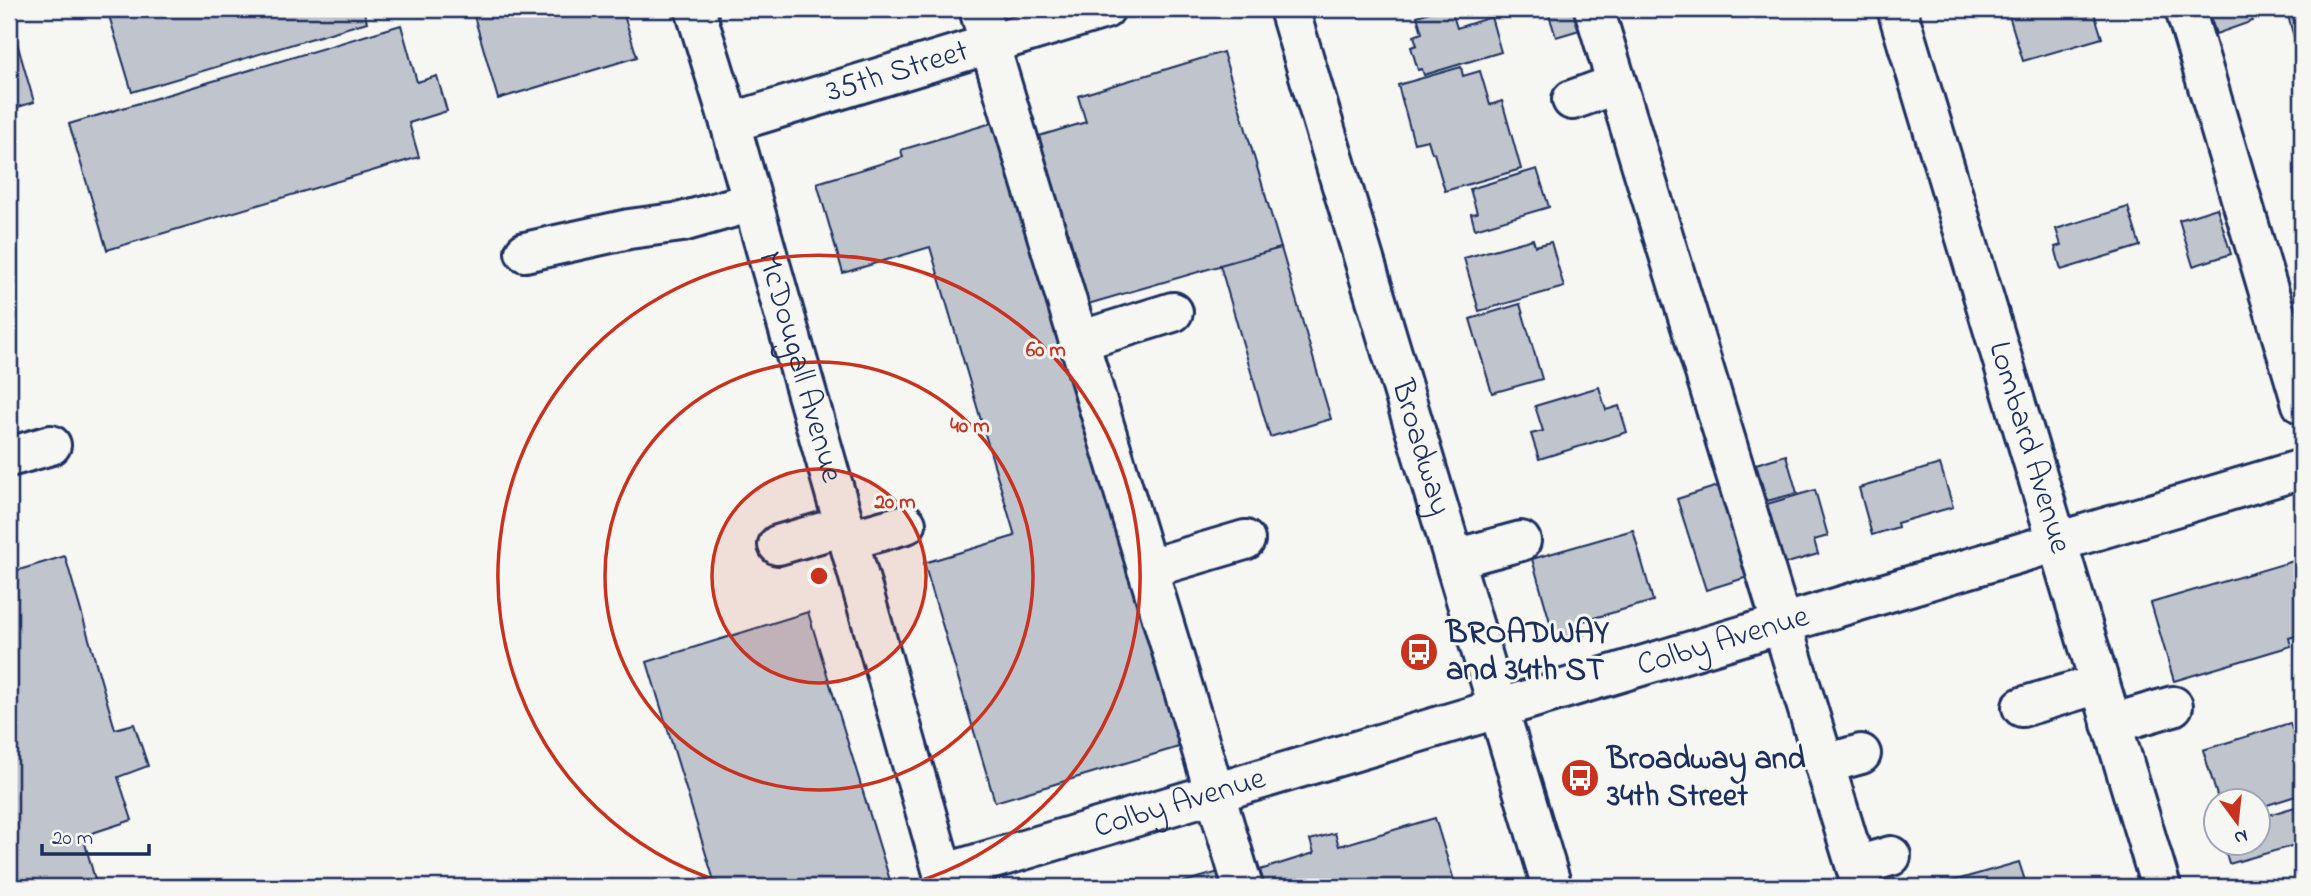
<svg xmlns="http://www.w3.org/2000/svg" width="2311" height="896" font-family="'Indie Flower',sans-serif">
<rect width="100%" height="100%" fill="#f6f6f2"/>
<filter id="ink" filterUnits="userSpaceOnUse"><feTurbulence type="fractalNoise" baseFrequency=".0143" numOctaves="2"/><feDisplacementMap in="SourceGraphic" scale="14" xChannelSelector="R" yChannelSelector="G"/><feConvolveMatrix kernelMatrix="1 2 1 2 8 2 1 2 1" color-interpolation-filters="sRGB"/></filter>
<g filter="url(#ink)">
<!-- building -->
<g fill="#c0c4cd" stroke="#1b2f5e" stroke-width="2">
<polygon points="107,9 363,9 367,22 132,92"/>
<polygon points="472,9 622,9 637,57 498,99"/>
<polygon points="1440,9 1451,9 1457,28 1491,17 1501,52 1424,75 1422,69 1418,70 1411,47 1417,45 1414,36 1422,33 1417,16"/>
<polygon points="1547,9 1581,9 1586,28 1556,37"/>
<polygon points="2007,9 2093,9 2102,38 2023,61"/>
<polygon points="2221,9 2248,9 2253,21 2216,34 2209,13"/>
<polygon points="2286,9 2302,9 2302,35 2294,37"/>
<polygon points="9,15 34,102 9,110"/>
<polygon points="401,25 417,82 437,76 447,111 409,123 419,157 107,250 69,124"/>
<polygon points="1223,52 1281,248 1088,304 1039,136 1086,122 1078,96"/>
<polygon points="1461,67 1463,76 1480,71 1490,105 1502,101 1521,169 1445,191 1434,153 1432,153 1428,140 1414,143 1398,85"/>
<polygon points="995,122 1182,746 995,802 924,563 1015,536 930,247 843,273 817,183 903,157 901,150"/>
<polygon points="1537,169 1549,207 1475,229 1471,214 1477,213 1470,189"/>
<polygon points="2128,207 2140,246 2061,270 2055,247 2061,245 2056,229"/>
<polygon points="2217,208 2231,254 2193,266 2179,220"/>
<polygon points="1533,239 1535,246 1551,242 1564,287 1479,311 1464,258"/>
<polygon points="1281,248 1331,419 1270,437 1220,265"/>
<polygon points="1520,304 1542,379 1492,393 1470,319"/>
<polygon points="1599,387 1606,410 1619,406 1627,432 1539,459 1531,434 1543,431 1535,406"/>
<polygon points="1786,455 1797,493 1767,501 1756,464"/>
<polygon points="1940,464 1953,507 1897,523 1898,527 1872,535 1859,488"/>
<polygon points="1721,485 1751,576 1706,590 1677,499"/>
<polygon points="1815,490 1828,536 1814,540 1818,554 1784,564 1767,504"/>
<polygon points="1633,530 1653,601 1580,622 1584,635 1556,643 1532,559"/>
<polygon points="65,556 115,729 134,724 148,766 118,777 132,820 83,836 97,887 9,887 9,573"/>
<polygon points="2297,560 2302,583 2302,634 2289,638 2291,646 2174,681 2151,603"/>
<polygon points="808,612 892,887 716,887 647,662"/>
<polygon points="2290,723 2302,761 2302,794 2258,808 2258,802 2219,802 2203,750"/>
<polygon points="2295,807 2302,832 2302,843 2229,864 2223,844 2258,844 2258,818"/>
<polygon points="1435,818 1456,887 1265,887 1260,870 1314,853 1310,840 1335,833 1339,846"/>
<polygon points="2019,862 2027,887 1932,887"/>
<polygon points="1219,872 1223,887 1166,887"/>
</g>
<g fill="none" stroke-linecap="round" stroke-linejoin="round">
<defs>
<g id="minor">
<path id="s1" d="M695,9L730,123L947,887"/>
<polyline points="979,9 1243,887"/>
<polyline points="1594,9 1862,887"/>
<path id="s2" d="M1897,9L2161,887"/>
<polyline points="2185,9 2302,404"/>
<polyline points="1572,100 1617,84"/>
<path id="s3" d="M730,123L1105,9"/>
<polyline points="525,252 629,229 682,222 752,202"/>
<polyline points="1079,341 1173,312"/>
<polyline points="9,457 51,445"/>
<polyline points="849,540 906,524"/>
<polyline points="778,545 844,526"/>
<polyline points="1454,559 1521,541"/>
<polyline points="1147,569 1245,540"/>
<polyline points="2022,707 2099,684"/>
<polyline points="2111,724 2173,706"/>
<polyline points="1825,764 1861,754"/>
<polyline points="1856,866 1891,856"/>
<path id="s4" d="M943,874L2302,469"/>
</g>
<g id="major">
<path id="s5" d="M1289,9L1552,887"/>
</g>
</defs>
<!-- minor casing -->
<use href="#minor" stroke="#1b2f5e" stroke-width="44"/>
<!-- major casing -->
<use href="#major" stroke="#1b2f5e" stroke-width="44"/>
<!-- minor -->
<use href="#minor" stroke="#f6f6f2" stroke-width="38"/>
<!-- major -->
<use href="#major" stroke="#f6f6f2" stroke-width="38"/>
</g>
</g>
<!-- distance rings -->
<circle cx="819" cy="576" r="107" fill="#c8321e" fill-opacity=".12"/>
<g fill="none" stroke="#c8321e" stroke-width="3.5">
<circle cx="819" cy="576" r="107"/>
<circle cx="819" cy="576" r="214"/>
<path d="M739 887A321 321 0 1 1 899 887"/>
</g>
<!-- icons -->
<defs>
<symbol id="bus-disc" viewBox="-11 -11 22 22"><circle r="9.5" fill="#c8321e" stroke="#f6f6f2"/><path d="M-5-6H5V4H4V6H2V4H-2V6H-4V4H-5ZM-3.5-4V0h7V-4ZM-3.5 1.2v1.5H-2V1.2ZM2 1.2v1.5H3.5V1.2Z" fill="#fff"/></symbol>
</defs>
<g fill-rule="evenodd">
<use href="#bus-disc" x="1397" y="630" width="44" height="44"/>
<use href="#bus-disc" x="1558" y="756" width="44" height="44"/>
</g>
<g text-anchor="middle" dominant-baseline="central" stroke-width="6" stroke-linejoin="round" paint-order="stroke">
<!-- street labels -->
<g font-size="32" fill="#1b2f5e" stroke="#f6f6f2">
<text stroke="none"><textPath href="#s3" startOffset="175">35th Street</textPath></text>
<text stroke="none"><textPath href="#s1" startOffset="373">McDougall Avenue</textPath></text>
<text stroke="none"><textPath href="#s5" startOffset="458">Broadway</textPath></text>
<text stroke="none"><textPath href="#s2" startOffset="458">Lombard Avenue</textPath></text>
<text stroke="none"><textPath href="#s4" startOffset="814">Colby Avenue</textPath></text>
<text stroke="none"><textPath href="#s4" startOffset="247">Colby Avenue</textPath></text>
</g>
<!-- poi labels -->
<g font-size="32" font-weight="bold" fill="#1b2f5e" stroke="#f6f6f2" text-anchor="start">
<text x="1446" y="634">BROADWAY<tspan x="1446" dy="37">and 34th ST</tspan></text>
<text x="1607" y="760">Broadway and<tspan x="1607" dy="37">34th Street</tspan></text>
</g>
</g>
<circle cx="819" cy="576" r="10" fill="#c8321e" stroke="#f6f6f2" stroke-width="3.5"/>
<g font-size="21" text-anchor="middle" font-weight="bold" fill="#c8321e" stroke="#f6f6f2" stroke-width="6" stroke-linejoin="round" paint-order="stroke">
<text x="1046" y="356">60 m</text>
<text x="970" y="432">40 m</text>
<text x="895" y="508">20 m</text>
</g>
<!-- margin -->
<rect width="2311" height="896" fill="none" stroke="#f6f6f2" stroke-width="35"/>
<rect x="18" y="18" width="2276" height="861" fill="none" stroke="#1b2f5e" stroke-width="2.5" filter="url(#ink)"/>
<!-- north arrow -->
<g transform="translate(2237 822) rotate(165)"><circle r="33" fill="#f6f6f2" stroke="#9ea6b7" stroke-width="2"/>
<path d="M0-5L12 26L0 18L-12 26Z" fill="#c8321e"/>
<text y="-10" font-size="19" font-weight="bold" text-anchor="middle" fill="#1b2f5e">N</text>
</g>
<!-- scale -->
<path d="M42 844v10h107v-10" fill="none" stroke="#1b2f5e" stroke-width="3.5"/>
<text x="52" y="844" font-size="21" fill="#1b2f5e" stroke="#f6f6f2" stroke-width="5" paint-order="stroke">20 m</text>
</svg>
